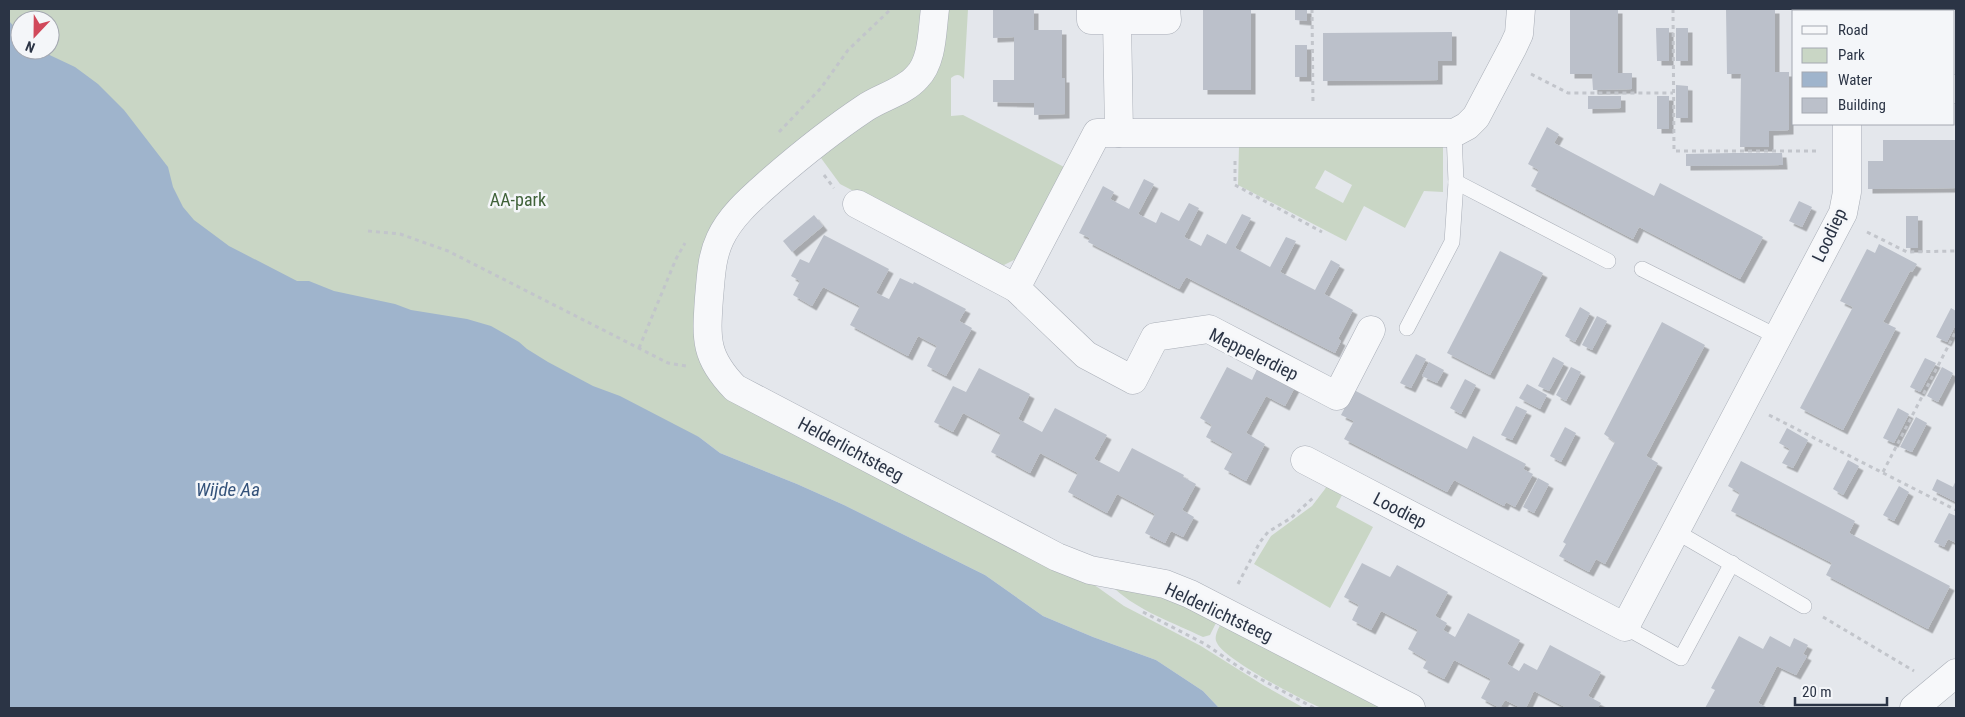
<svg xmlns="http://www.w3.org/2000/svg" width="1965" height="717" font-family="'Roboto Condensed',sans-serif">
<defs>
<filter id="shadow"><feDropShadow dx="4.5" dy="4.5" stdDeviation="0" flood-color="#0004"/></filter>
</defs>
<rect width="100%" height="100%" fill="#e4e7ec"/>
<!-- green -->
<g fill="#c9d6c5" fill-rule="evenodd">
<polygon points="9,9 927,9 917,61 726,209 702,355 1093,584 1124,606 1201,646 1263,685 1304,708 1219,708 1203,691 1156,660 1093,637 1043,616 985,575 844,505 797,484 720,453 699,437 233,289 25,50 50,50 50,20 20,20 20,45 9,34"/>
<path d="M943,9H968L964,79C960,74 956,74 951,78V116L963,115L1066,168L1018,258L1004,265L992,263L840,184L821,158V151L892,103Z"/>
<path d="M1443,145V192L1424,191L1405,228L1364,206L1346,241L1238,185L1239,146ZM1325,170L1352,185L1343,203L1315,188Z"/>
<polygon points="1329,481 1345,489 1336,507 1373,527 1330,608 1254,564 1271,536 1312,506 1325,489"/>
<path d="M1143,588L1218,619L1210,635L1203,637C1174,623 1139,611 1115,589Z"/>
<path d="M1222,621L1387,708C1373,708 1333,711 1322,708C1303,701 1224,659 1217,643C1213,637 1219,628 1222,621Z"/>
</g>
<!-- water -->
<polygon fill="#9fb4cc" points="9,21 20,33 20,50 39,50 75,67 98,84 124,110 168,167 173,187 183,207 194,220 229,246 297,281 309,281 334,291 395,304 411,310 467,319 491,326 519,342 527,349 548,362 593,386 620,396 699,437 720,453 797,484 844,505 985,575 1043,616 1093,637 1156,660 1203,691 1219,708 9,708"/>
<!-- building -->
<g fill="#bbc0ca" filter="url(#shadow)">
<polygon points="993,9 1034,9 1034,30 1062,30 1062,78 1065,78 1065,114 1034,115 1034,103 993,102 993,80 1014,80 1014,37 993,38"/>
<rect x="1203" y="9" width="48" height="81"/>
<polygon points="1295,9 1307,9 1307,21 1295,20"/>
<polygon points="1570,9 1618,9 1618,73 1632,73 1632,89 1593,90 1592,74 1570,74"/>
<polygon points="1726,9 1775,9 1775,72 1789,72 1789,130 1769,131 1769,147 1740,147 1741,74 1727,74"/>
<rect x="1894" y="9" width="48" height="2"/>
<polygon points="1656,28 1669,28 1669,61 1657,61"/>
<rect x="1676" y="28" width="12" height="33"/>
<polygon points="1452,32 1452,61 1438,61 1438,80 1323,81 1323,33"/>
<rect x="1295" y="45" width="12" height="32"/>
<polygon points="1676,85 1688,86 1688,118 1676,118"/>
<polygon points="1588,96 1621,96 1621,108 1588,109"/>
<rect x="1657" y="96" width="12" height="33"/>
<polygon points="1547,127 1559,134 1554,143 1654,196 1660,183 1763,237 1740,279 1639,227 1633,239 1531,186 1539,170 1528,164"/>
<polygon points="1883,140 1956,140 1956,188 1868,189 1868,161 1883,161"/>
<polygon points="1734,153 1782,153 1783,165 1686,166 1686,154"/>
<polygon points="1144,179 1154,184 1138,214 1156,223 1161,212 1179,221 1189,203 1199,208 1184,237 1201,246 1207,234 1226,244 1242,214 1251,218 1235,248 1270,267 1286,237 1296,241 1280,272 1315,290 1331,260 1340,265 1324,294 1353,310 1338,339 1341,341 1335,353 1186,277 1179,289 1088,242 1090,238 1079,233 1103,186 1114,192 1110,199 1129,209"/>
<polygon points="1799,201 1812,207 1802,227 1789,221"/>
<polygon points="814,215 823,226 792,252 783,241"/>
<rect x="1906" y="216" width="12" height="32"/>
<polygon points="824,235 889,269 876,293 889,299 900,278 913,284 914,282 966,309 959,321 972,328 946,376 927,366 937,346 918,336 908,356 850,325 860,306 823,287 812,306 793,295 800,281 791,276 800,259 809,263"/>
<polygon points="1879,244 1917,264 1912,272 1910,271 1883,322 1896,328 1843,430 1800,408 1853,307 1840,301 1867,249 1875,253"/>
<polygon points="1500,251 1543,273 1490,375 1447,353"/>
<polygon points="1580,307 1590,313 1575,342 1565,336"/>
<polygon points="1951,308 1956,311 1956,324 1947,342 1936,337"/>
<polygon points="1597,316 1607,321 1592,350 1582,345"/>
<polygon points="1662,322 1705,345 1646,456 1658,463 1605,564 1596,559 1589,572 1559,556 1566,544 1563,542 1615,442 1604,434"/>
<polygon points="1416,354 1426,359 1411,388 1400,383"/>
<polygon points="1553,357 1564,363 1549,391 1538,386"/>
<polygon points="1925,358 1936,363 1920,392 1910,387"/>
<polygon points="1429,362 1444,370 1437,383 1422,376"/>
<polygon points="1227,367 1252,380 1258,367 1295,387 1285,406 1266,396 1246,433 1265,444 1246,481 1224,469 1233,452 1206,437 1212,425 1200,418"/>
<polygon points="1571,367 1581,372 1566,401 1556,395"/>
<polygon points="1942,367 1953,373 1938,402 1927,396"/>
<polygon points="979,368 1030,394 1018,419 1042,432 1055,408 1107,435 1094,459 1119,472 1132,448 1184,475 1183,477 1196,484 1182,510 1194,517 1183,537 1171,531 1165,543 1145,533 1155,514 1117,494 1107,513 1068,492 1078,473 1040,453 1030,473 991,452 1001,433 963,413 953,432 934,422 953,386 966,392"/>
<polygon points="1465,379 1476,385 1461,414 1450,408"/>
<polygon points="1527,384 1547,395 1540,409 1519,398"/>
<polygon points="1354,390 1467,449 1473,436 1526,464 1523,469 1533,474 1515,507 1506,502 1504,506 1454,480 1447,492 1344,439 1354,421 1341,415"/>
<polygon points="1516,406 1527,411 1512,440 1501,435"/>
<polygon points="1898,408 1909,414 1894,443 1883,438"/>
<polygon points="1916,417 1927,423 1912,452 1900,447"/>
<polygon points="1565,427 1576,433 1561,462 1550,456"/>
<polygon points="1787,428 1808,440 1793,468 1782,463 1790,449 1779,443"/>
<polygon points="1848,460 1859,466 1843,495 1833,489"/>
<polygon points="1741,461 1855,521 1849,533 1950,586 1928,629 1826,575 1832,563 1731,511 1740,493 1728,486"/>
<polygon points="1538,478 1549,484 1534,513 1523,507"/>
<polygon points="1937,479 1953,487 1956,480 1956,502 1932,490"/>
<polygon points="1899,486 1909,492 1894,521 1883,515"/>
<polygon points="1949,513 1956,516 1956,543 1948,539 1944,547 1934,542"/>
<polygon points="1362,563 1390,577 1397,565 1448,592 1435,616 1447,623 1443,630 1455,637 1468,613 1520,640 1507,664 1519,671 1524,663 1537,670 1550,645 1601,672 1588,696 1601,703 1598,708 1567,708 1534,691 1526,708 1521,708 1505,700 1500,708 1481,698 1491,679 1454,660 1444,679 1423,668 1427,660 1408,649 1418,630 1381,611 1371,630 1352,620 1359,605 1344,597"/>
<polygon points="1739,636 1763,649 1770,636 1790,647 1794,638 1808,645 1803,654 1807,656 1796,675 1777,666 1758,703 1768,708 1705,708 1715,690 1711,688"/>
</g>
<g fill="none" stroke-linecap="round" stroke-linejoin="round">
<defs>
<g id="service">
<polyline points="1456,182 1608,261"/>
<polyline points="1642,269 1778,337"/>
<polyline points="1407,328 1452,242 1456,182 1454,133"/>
<polyline points="1675,531 1804,606"/>
<polyline points="1625,627 1681,658 1732,563"/>
</g>
<g id="minor">
<path d="M935,9C932,30 933,61 917,77C904,92 881,97 865,108C832,130 802,154 772,180C753,197 731,215 720,239C711,258 711,278 709,298C706,340 705,357 735,388L1057,557L1090,570L1165,584L1190,594L1411,708"/>
<polyline points="1091,9 1091,20 1117,20 1119,133"/>
<polyline points="1848,11 1848,9"/>
<polyline points="1117,20 1167,20 1166,9"/>
<polyline points="1954,89 1956,89"/>
<polyline points="857,204 1016,288"/>
<polyline points="1371,330 1337,396 1209,329 1155,337 1133,380 1086,355 1016,288 1097,133 1454,133 1467,126 1476,117 1513,47 1519,34 1521,9"/>
<polyline points="1305,460 1625,627 1843,213 1847,192 1847,124"/>
<polyline points="1914,708 1956,673"/>
</g>
</defs>
<!-- service casing -->
<use href="#service" stroke="#a9aeb7" stroke-width="16"/>
<!-- minor casing -->
<use href="#minor" stroke="#a9aeb7" stroke-width="29"/>
<!-- path -->
<g stroke="#c2c5cb" stroke-width="3" stroke-dasharray="4 4" stroke-linecap="butt">
<polyline points="1312,9 1313,104"/>
<polyline points="1673,9 1674,151 1819,151"/>
<polyline points="1531,74 1568,93 1673,93"/>
<polyline points="779,132 821,88 848,50 891,9"/>
<polyline points="1235,161 1235,185 1322,232"/>
<polyline points="824,175 834,188"/>
<polyline points="368,231 400,234 448,251 668,363 686,366"/>
<polyline points="1867,232 1907,252 1956,251"/>
<polyline points="639,348 676,259 685,243"/>
<polyline points="1769,415 1956,510"/>
<polyline points="1883,472 1956,331"/>
<polyline points="1238,584 1260,542 1268,532 1291,518 1314,497"/>
<polyline points="1143,612 1205,644 1242,669 1314,708"/>
<polyline points="1823,617 1914,671"/>
</g>
<!-- service -->
<use href="#service" stroke="#f7f8fa" stroke-width="15"/>
<!-- minor -->
<use href="#minor" stroke="#f7f8fa" stroke-width="28"/>
</g>
<g text-anchor="middle" dominant-baseline="central" stroke-width="5" stroke-linejoin="round" paint-order="stroke">
<!-- park labels -->
<g font-size="18" fill="#3f6138" stroke="#f4f6f9">
<text x="518" y="199">AA-park</text>
</g>
<!-- street labels -->
<g font-size="18" fill="#2b3445" stroke="#f4f6f9">
<text transform="translate(1829 235) rotate(-65)">Loodiep</text>
<text transform="translate(1254 354) rotate(26)">Meppelerdiep</text>
<text transform="translate(851 449) rotate(28)">Helderlichtsteeg</text>
<text transform="translate(1400 510) rotate(27)">Loodiep</text>
<text transform="translate(1219 612) rotate(25)">Helderlichtsteeg</text>
</g>
<!-- water labels -->
<g font-size="19" font-style="italic" fill="#34527a" stroke="#f4f6f9">
<text x="228" y="489">Wijde Aa</text>
</g>
</g>
<!-- border -->
<rect width="1965" height="717" fill="none" stroke="#2b3445" stroke-width="20"/>
<!-- legend -->
<rect x="1792" y="10" width="162" height="115" fill="#f4f6f9" stroke="#a4a8b1"/>
<rect x="1802" y="26" width="25" height="8" fill="#f7f8fa" stroke="#a4a8b1"/>
<text x="1838" y="35" font-size="15" fill="#2b3445">Road</text>
<rect x="1802" y="48" width="25" height="15" fill="#c9d6c5" stroke="#a4a8b1"/>
<text x="1838" y="60" font-size="15" fill="#2b3445">Park</text>
<rect x="1802" y="72" width="25" height="15" fill="#9fb4cc" stroke="#a4a8b1"/>
<text x="1838" y="85" font-size="15" fill="#2b3445">Water</text>
<rect x="1802" y="98" width="25" height="15" fill="#bbc0ca" stroke="#a4a8b1"/>
<text x="1838" y="110" font-size="15" fill="#2b3445">Building</text>
<!-- north arrow -->
<g transform="translate(35 35) rotate(202)"><circle r="24" fill="#f4f6f9" stroke="#a4a8b1"/>
<path d="M0-4L9 19L0 12L-9 19Z" fill="#d1495b"/>
<text y="-8" font-size="14" font-weight="bold" text-anchor="middle" fill="#2b3445">N</text>
</g>
<!-- scale -->
<path d="M1795 697v8h92v-8" fill="none" stroke="#2b3445" stroke-width="2.5"/>
<text x="1802" y="697" font-size="15" fill="#2b3445" stroke="#f4f6f9" stroke-width="4" paint-order="stroke">20 m</text>
</svg>
